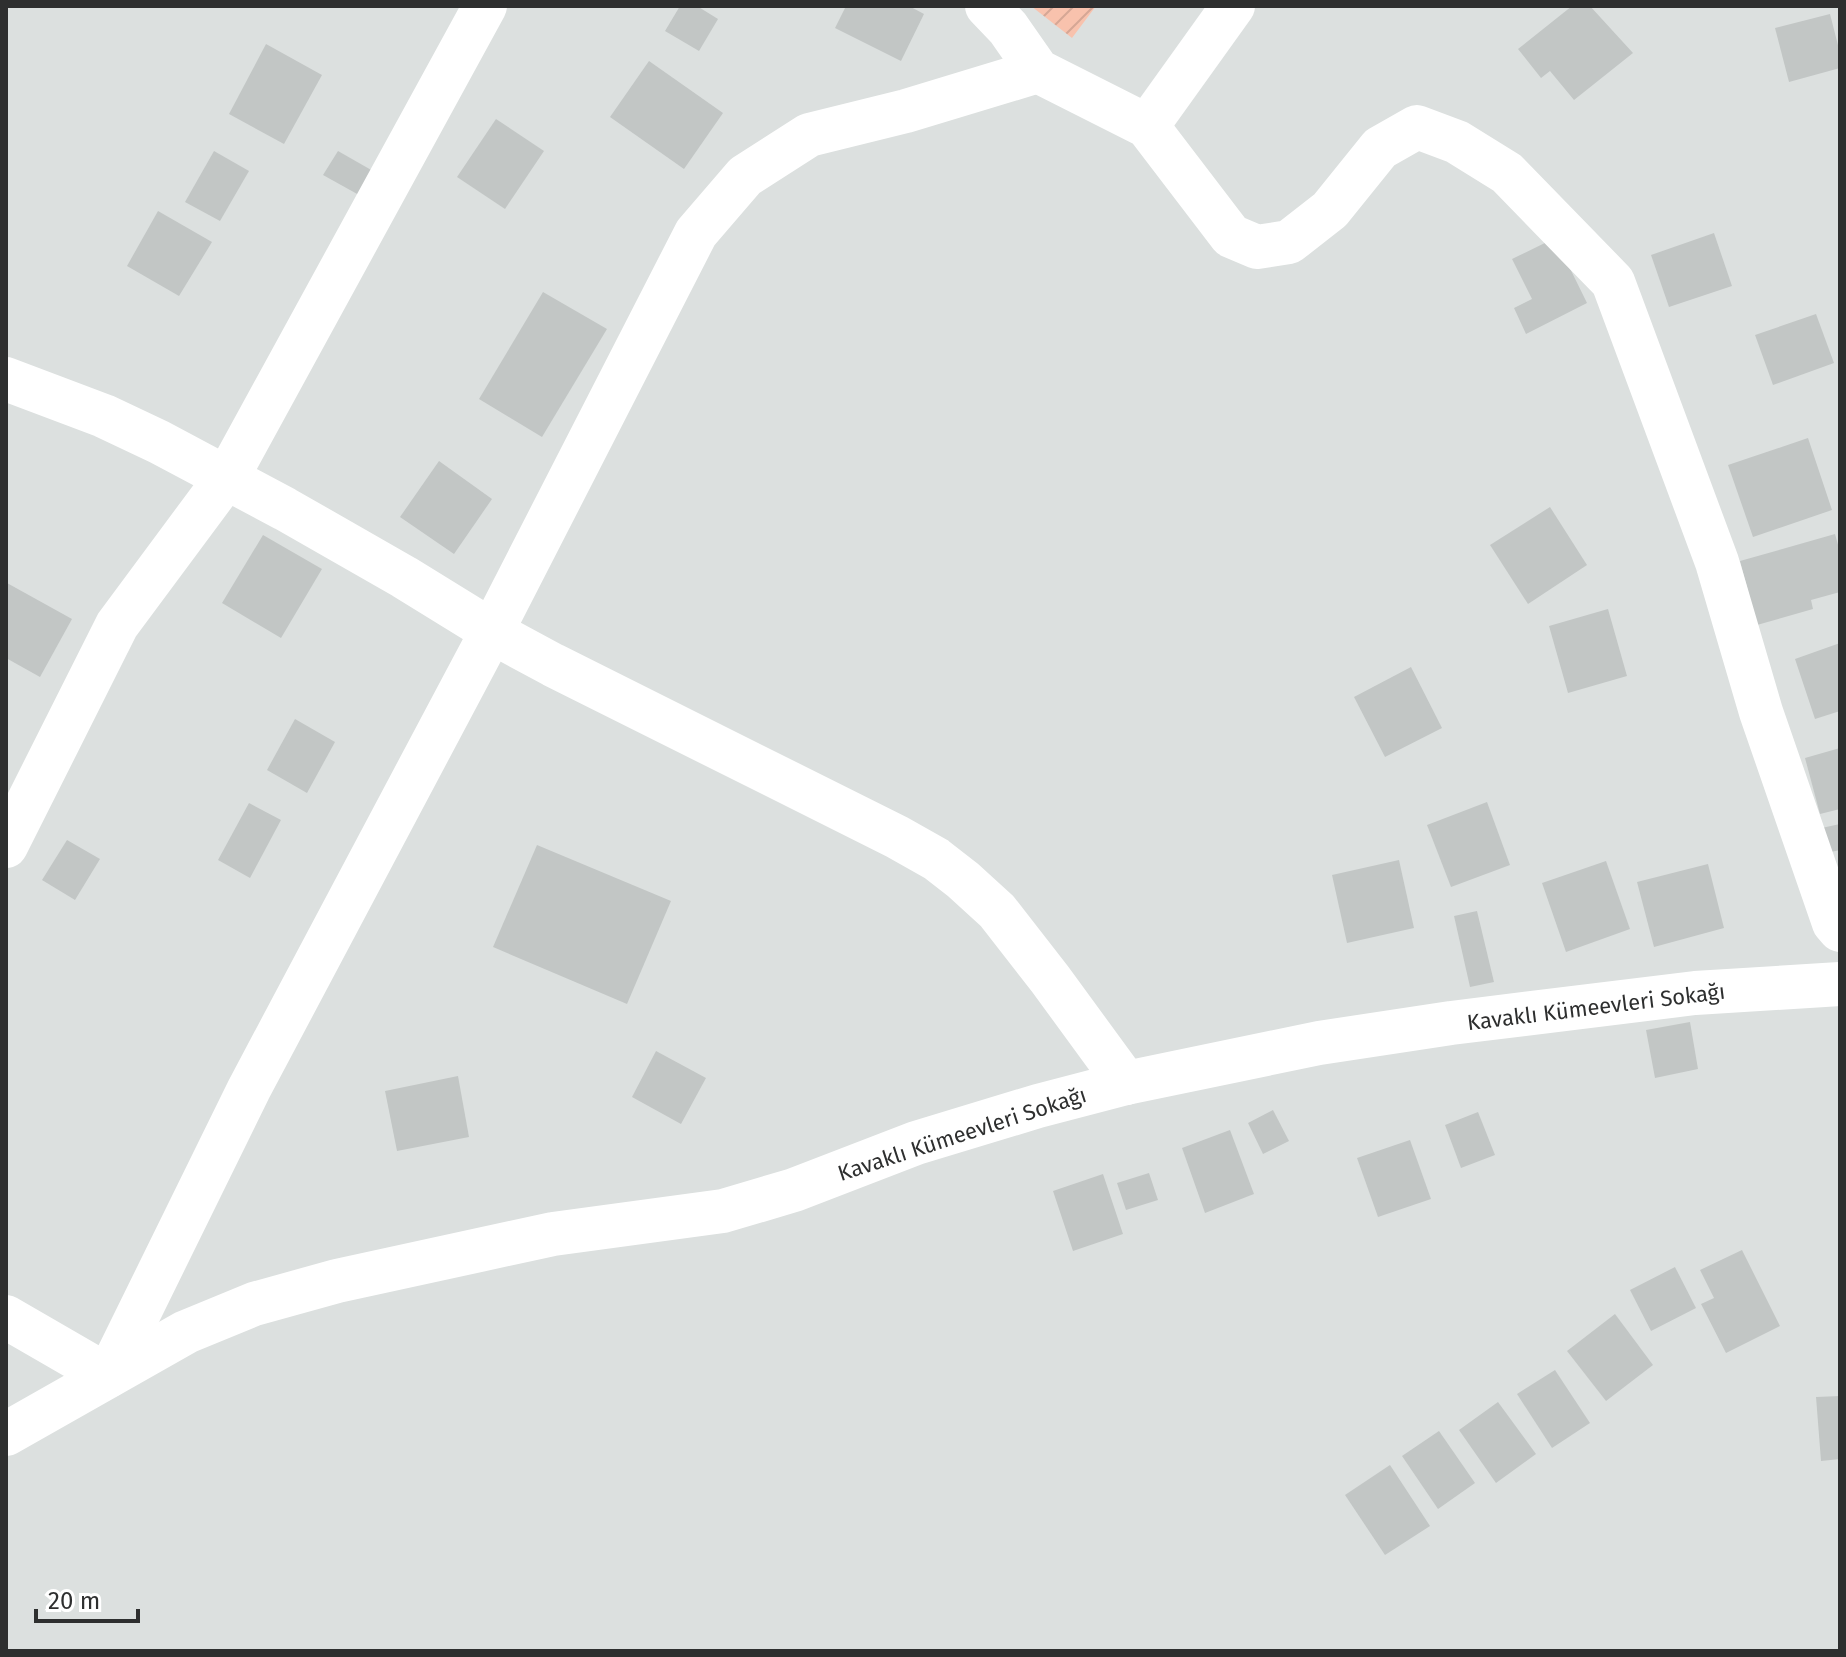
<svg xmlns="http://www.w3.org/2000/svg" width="1846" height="1657" font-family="'Fira Sans',sans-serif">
<defs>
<pattern id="garden-furrows" width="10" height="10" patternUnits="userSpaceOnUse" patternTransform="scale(2)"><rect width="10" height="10" fill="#f8c2ad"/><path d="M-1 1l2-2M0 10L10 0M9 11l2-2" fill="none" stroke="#d5a795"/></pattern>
</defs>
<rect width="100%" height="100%" fill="#dce0df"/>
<!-- garden -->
<polygon fill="url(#garden-furrows)" points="1031,6 1096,6 1072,38"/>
<!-- building -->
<g fill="#c2c6c5">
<polygon points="680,6 697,6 718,19 699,51 665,31"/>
<polygon points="846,6 909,6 924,14 901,61 835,28"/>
<polygon points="1572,6 1590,6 1633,53 1574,100 1550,71 1541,78 1518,49"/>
<polygon points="1830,14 1840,53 1840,68 1789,82 1775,28"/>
<polygon points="266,44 322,75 284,144 229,114"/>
<polygon points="649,61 723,113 684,169 610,117"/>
<polygon points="496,119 544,151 505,209 457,177"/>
<polygon points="214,151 249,171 220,221 185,202"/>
<polygon points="338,151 373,171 359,195 323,175"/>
<polygon points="158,211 212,242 179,296 127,266"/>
<polygon points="1714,233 1732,286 1669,307 1651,255"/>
<polygon points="1555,238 1587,303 1526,334 1514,308 1532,299 1512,259"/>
<polygon points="543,292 607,329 542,437 479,399"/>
<polygon points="1816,314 1834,363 1773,385 1755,335"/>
<polygon points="1808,438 1832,510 1753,537 1728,465"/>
<polygon points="439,461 492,499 454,554 400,517"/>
<polygon points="1550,507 1587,565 1528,604 1490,545"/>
<polygon points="1835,534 1840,552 1840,592 1811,600 1813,609 1757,625 1740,561"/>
<polygon points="263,535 322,569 281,638 222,603"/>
<polygon points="7,583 72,619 40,677 6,658"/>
<polygon points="1608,609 1627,676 1568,693 1549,626"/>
<polygon points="1840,643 1840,711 1815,719 1795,659"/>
<polygon points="1411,667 1442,728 1385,757 1354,697"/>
<polygon points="295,719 335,742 307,793 267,770"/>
<polygon points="1840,748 1840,809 1820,814 1805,758"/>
<polygon points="1487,802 1510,865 1451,887 1427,825"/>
<polygon points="249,803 281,820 250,878 218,860"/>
<polygon points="1840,824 1840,850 1822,854 1817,829"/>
<polygon points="67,840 100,859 75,900 42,880"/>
<polygon points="537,845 671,901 627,1004 493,947"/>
<polygon points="1399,860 1414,928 1347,943 1332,875"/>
<polygon points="1606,861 1630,929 1566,952 1542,883"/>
<polygon points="1708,864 1724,928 1654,947 1637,882"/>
<polygon points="1477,911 1494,982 1470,987 1454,916"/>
<polygon points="1690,1022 1698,1069 1655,1078 1646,1030"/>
<polygon points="656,1051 706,1078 681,1124 632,1097"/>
<polygon points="458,1076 469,1137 397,1151 385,1091"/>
<polygon points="1273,1110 1289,1141 1263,1154 1248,1123"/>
<polygon points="1478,1112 1495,1155 1461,1168 1445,1125"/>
<polygon points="1230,1130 1254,1194 1205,1213 1182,1148"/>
<polygon points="1410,1140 1431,1199 1378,1217 1357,1158"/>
<polygon points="1149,1173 1158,1200 1126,1210 1117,1183"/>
<polygon points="1103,1174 1123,1234 1073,1251 1053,1191"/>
<polygon points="1742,1250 1780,1326 1726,1353 1701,1304 1714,1298 1700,1270"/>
<polygon points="1675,1267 1696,1308 1651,1331 1630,1290"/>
<polygon points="1615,1314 1653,1365 1606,1401 1567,1351"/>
<polygon points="1555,1370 1590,1423 1552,1448 1517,1394"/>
<polygon points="1840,1396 1840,1459 1821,1461 1816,1397"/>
<polygon points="1498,1402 1536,1454 1496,1483 1459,1430"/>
<polygon points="1439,1431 1475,1483 1438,1509 1402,1456"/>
<polygon points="1390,1465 1430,1526 1385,1555 1345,1495"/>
</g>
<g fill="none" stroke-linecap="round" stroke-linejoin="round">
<!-- minor -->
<g stroke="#fff" stroke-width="44">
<polyline points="987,6 1008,28 1038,71 1147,126 1231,236 1257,247 1289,242 1330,210 1380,148 1417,127 1457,142 1507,173 1613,282 1717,562 1761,712 1834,923 1840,930"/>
<polyline points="1147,126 1233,6"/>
<polyline points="6,379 104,416 159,442 285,509 404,577 503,638 553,665 897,837 936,859 963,880 997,911 1050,979 1126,1083"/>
<polyline points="6,846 117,625 229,474 485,6"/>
<polyline points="6,1317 108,1376 249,1089 492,631 696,233 745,176 809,135 906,111 1038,71"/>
<polyline points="6,1434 186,1332 254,1304 337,1281 553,1234 723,1211 794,1190 916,1143 1038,1106 1126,1083 1319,1043 1451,1023 1695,993 1840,984"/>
</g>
</g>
<g text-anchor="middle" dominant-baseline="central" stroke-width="7" stroke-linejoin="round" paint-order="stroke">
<!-- street labels -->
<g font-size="22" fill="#2e2f2f" stroke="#fff">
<text transform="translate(1596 1007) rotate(-7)">Kavaklı Kümeevleri Sokağı</text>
<text transform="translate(962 1134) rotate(-18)">Kavaklı Kümeevleri Sokağı</text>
</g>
</g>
<!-- border -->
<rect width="1846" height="1657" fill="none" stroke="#2e2f2f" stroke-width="16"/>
<!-- scale -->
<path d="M36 1609v12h102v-12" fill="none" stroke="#2e2f2f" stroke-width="4"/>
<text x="48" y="1609" font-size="24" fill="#2e2f2f" stroke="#ffffff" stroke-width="6" paint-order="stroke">20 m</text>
</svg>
